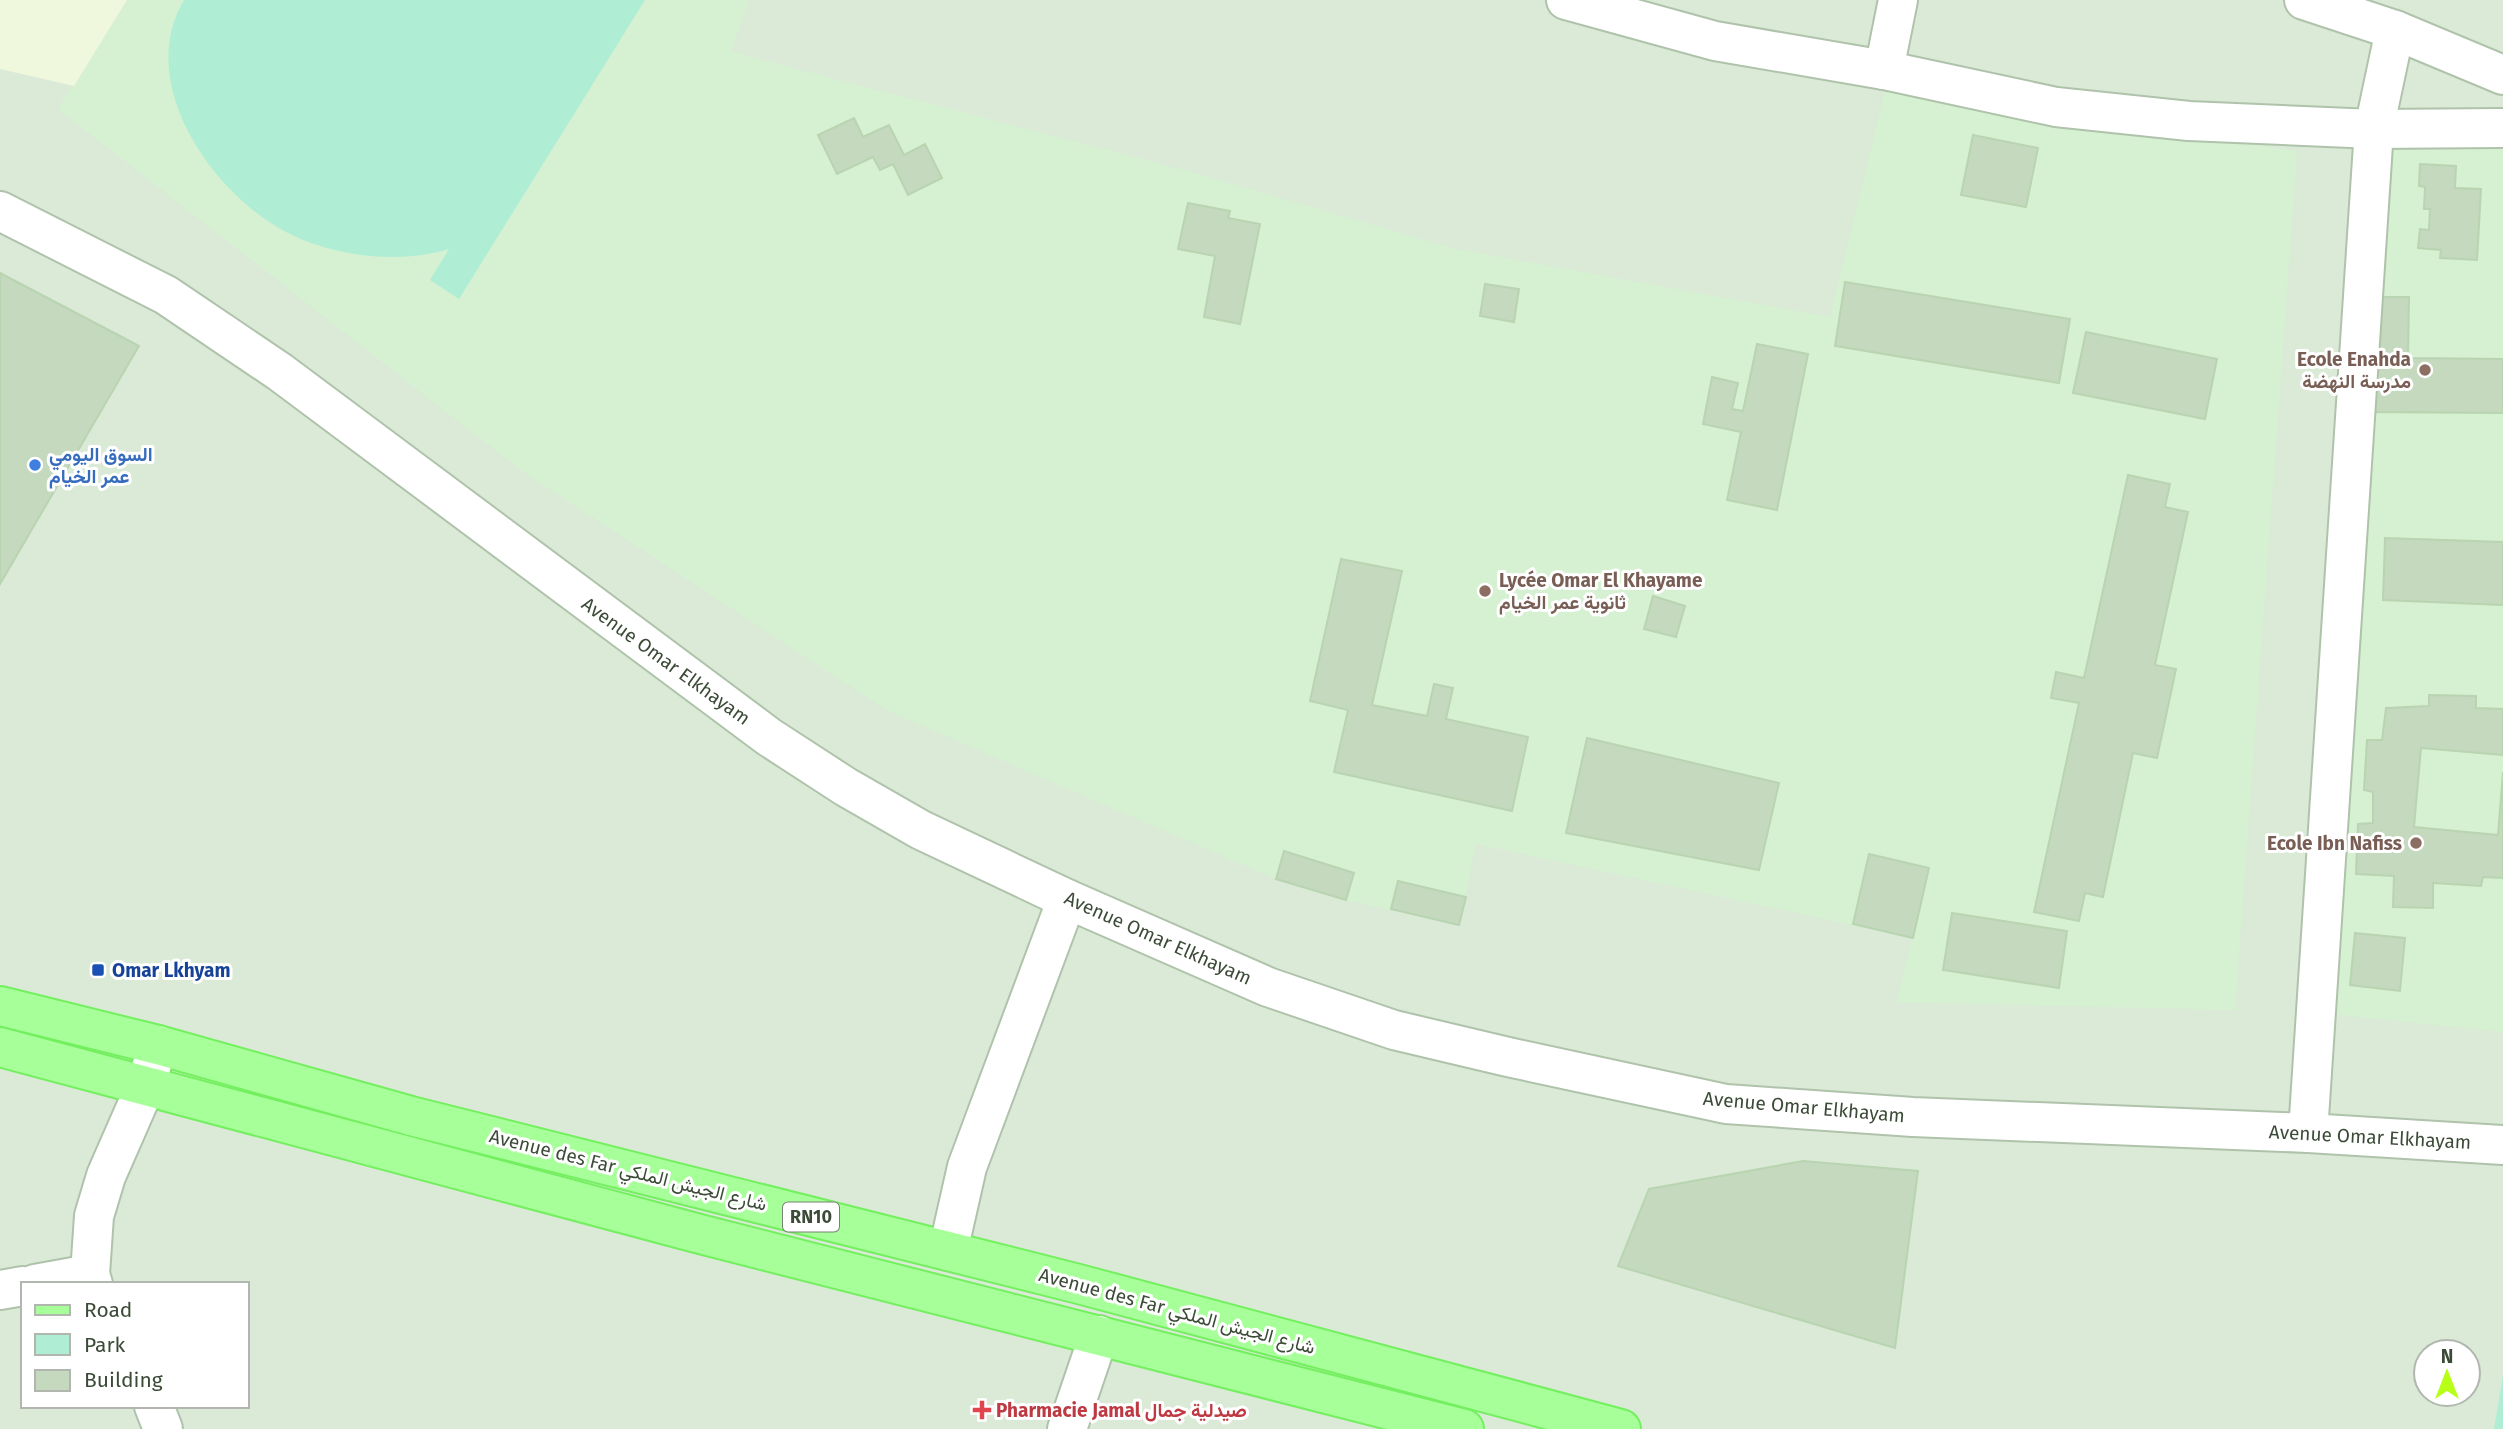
<svg xmlns="http://www.w3.org/2000/svg" width="2503" height="1429" font-family="'Fira Sans',Vazirmatn,sans-serif">
<rect width="100%" height="100%" fill="#ebf6e9"/>
<!-- residential -->
<path fill="#daead7" fill-rule="evenodd" d="M0,0H2503V1429H0ZM23,1284H247V1406H23ZM2426,1352H2468V1394H2426Z"/>
<!-- education -->
<g fill="#d6f0d2">
<polygon points="127,0 749,0 731,52 1191,172 1451,248 1830,317 1888,79 2051,116 2297,151 2235,1010 1897,1002 1912,938 1476,844 1459,925 1346,900 1276,879 888,711 522,471 58,109"/>
<polygon points="2354,114 2503,120 2503,1032 2322,1013 2339,620"/>
</g>
<!-- medical -->
<polygon fill="#eff7dc" points="0,0 127,0 74,86 0,69"/>
<!-- green -->
<g fill="#afedd5">
<path d="M184,0H645L459,299L430,280L449,249C397,265 331,256 284,231C211,191 135,83 184,0Z"/>
<polygon points="2503,1376 2503,1429 2494,1429"/>
</g>
<!-- building -->
<g fill="#c4d9be" stroke="#b9d4b0" stroke-width="2">
<polygon points="854,118 863,137 889,125 904,155 925,144 942,178 908,195 893,164 880,170 873,157 837,174 818,135"/>
<polygon points="1973,135 2038,148 2026,207 1961,195"/>
<polygon points="2420,164 2456,166 2455,188 2481,189 2477,260 2440,258 2441,250 2418,248 2420,229 2429,230 2430,209 2424,209 2425,187 2419,186"/>
<polygon points="1188,203 1230,211 1228,218 1260,224 1240,324 1204,317 1215,256 1178,249"/>
<polygon points="0,273 139,346 0,584"/>
<polygon points="1845,282 2070,319 2059,383 1835,346"/>
<polygon points="1485,284 1519,289 1514,322 1480,316"/>
<polygon points="2367,297 2409,297 2408,358 2503,359 2503,413 2366,412"/>
<polygon points="2086,332 2217,359 2205,419 2073,393"/>
<polygon points="1757,344 1808,354 1777,510 1727,500 1741,432 1703,424 1712,377 1738,383 1732,409 1743,411"/>
<polygon points="2128,475 2170,484 2165,507 2188,512 2155,665 2176,669 2157,758 2133,753 2103,897 2085,893 2079,921 2034,912 2079,703 2051,698 2056,672 2084,678"/>
<polygon points="2385,538 2503,542 2503,605 2383,600"/>
<polygon points="1341,559 1402,571 1372,705 1427,716 1434,684 1453,688 1446,719 1528,737 1512,811 1334,772 1348,710 1310,701"/>
<polygon points="1653,596 1685,606 1676,637 1644,629"/>
<polygon points="2429,695 2476,696 2476,708 2503,709 2503,755 2421,748 2414,827 2498,835 2503,772 2503,878 2483,877 2481,886 2433,883 2433,908 2393,907 2394,876 2356,874 2358,824 2373,823 2373,792 2364,790 2367,740 2382,740 2386,708 2429,706"/>
<polygon points="1587,738 1779,783 1759,870 1566,833"/>
<polygon points="1284,851 1354,873 1346,900 1276,879"/>
<polygon points="1869,854 1929,868 1913,938 1853,924"/>
<polygon points="1398,881 1466,897 1459,925 1391,909"/>
<polygon points="1952,913 2067,931 2059,988 1943,970"/>
<polygon points="2355,933 2405,938 2400,991 2350,985"/>
<polygon points="1803,1161 1918,1171 1895,1348 1618,1266 1649,1189"/>
</g>
<g fill="none" stroke-linecap="round" stroke-linejoin="round">
<defs>
<g id="minor">
<polyline points="1566,0 1715,41 1884,70 2056,107 2189,121 2374,129 2503,128"/>
<polyline points="2304,0 2395,30 2503,75"/>
<polyline points="1884,70 1898,0"/>
<polyline points="0,211 166,295 280,372 769,737 846,787 921,830 1067,899 1268,987 1394,1030 1508,1057 1726,1104 1913,1117 2308,1133 2503,1145"/>
<polyline points="2308,1133 2374,129 2395,30"/>
<polyline points="948,1251 967,1167 1067,899"/>
<polyline points="35,1284 90,1274"/>
<polyline points="93,1284 90,1274 94,1216 106,1176 145,1087 158,1045"/>
<polyline points="0,1290 23,1286"/>
<polyline points="154,1406 163,1429"/>
<polyline points="1067,1429 1099,1335"/>
</g>
<g id="primary">
<polyline points="0,1006 158,1045 411,1116 1075,1283 1621,1429"/>
<polyline points="0,1047 700,1234 1464,1429"/>
</g>
</defs>
<!-- minor casing -->
<use href="#minor" stroke="#afc3ab" stroke-width="42"/>
<!-- primary casing -->
<use href="#primary" stroke="#73ef5f" stroke-width="42"/>
<!-- minor -->
<use href="#minor" stroke="#fff" stroke-width="38"/>
<!-- primary -->
<use href="#primary" stroke="#a7ff99" stroke-width="38"/>
</g>
<!-- markers -->
<g fill="#8d6e63" stroke="#fff" stroke-width="2.5">
<circle cx="2425" cy="370" r="7"/>
<circle cx="1485" cy="591" r="7"/>
<circle cx="2416" cy="843" r="7"/>
</g>
<circle fill="#3f7fe0" stroke="#fff" stroke-width="2.5" cx="35" cy="465" r="7"/>
<rect fill="#1a4fb4" stroke="#fff" stroke-width="2.5" x="91" y="963" width="14" height="14" rx="3.5"/>
<path fill="#e0444e" stroke="#fff" stroke-width="2.5" d="M978.5 1399.5h7v7h7v7h-7v7h-7v-7h-7v-7h7z"/>
<g text-anchor="middle" dominant-baseline="central" stroke-width="6" stroke-linejoin="round" paint-order="stroke">
<!-- shield labels -->
<rect fill="#fff" stroke="#768173" stroke-width="2" x="783" y="1202.5" width="56" height="29" rx="5"/>
<g font-size="18" font-weight="bold" fill="#3b4b37">
<text x="811" y="1217">RN10</text>
</g>
<!-- education labels -->
<g font-size="19" font-weight="bold" fill="#785e54" stroke="#fff" text-anchor="end">
<text x="2411" y="359">Ecole Enahda<tspan x="2411" dy="22">مدرسة النهضة</tspan></text>
<text x="1499" y="580" text-anchor="start">Lycée Omar El Khayame<tspan x="1499" dy="22">ثانوية عمر الخيام</tspan></text>
<text x="2402" y="843">Ecole Ibn Nafiss</text>
</g>
<!-- shop labels -->
<g font-size="19" font-weight="bold" fill="#366cbe" stroke="#fff" text-anchor="start">
<text x="49" y="454">السوق اليومي<tspan x="49" dy="22">عمر الخيام</tspan></text>
</g>
<!-- street labels -->
<g font-size="19" fill="#3b4b37" stroke="#fff">
<text transform="translate(666 661) rotate(36)">Avenue Omar Elkhayam</text>
<text transform="translate(1158 938) rotate(24)">Avenue Omar Elkhayam</text>
<text transform="translate(1804 1107) rotate(5)">Avenue Omar Elkhayam</text>
<text transform="translate(2370 1137) rotate(3)">Avenue Omar Elkhayam</text>
<text transform="translate(628 1170) rotate(14)">Avenue des Far شارع الجيش الملكي</text>
<text transform="translate(1177 1311) rotate(15)">Avenue des Far شارع الجيش الملكي</text>
</g>
<!-- transit labels -->
<g font-size="19" font-weight="bold" fill="#164399" stroke="#fff" text-anchor="start">
<text x="112" y="970">Omar Lkhyam</text>
</g>
<!-- health labels -->
<g font-size="19" font-weight="bold" fill="#be3a42" stroke="#fff" text-anchor="start">
<text x="996" y="1410">Pharmacie Jamal صيدلية جمال</text>
</g>
</g>
<!-- legend -->
<rect x="21" y="1282" width="228" height="126" fill="#ffffff" stroke="#b1b7af" stroke-width="2"/>
<rect x="35" y="1305" width="35" height="10" fill="#a7ff99" stroke="#b1b7af" stroke-width="2"/>
<text x="84" y="1317" font-size="21" fill="#3b4b37">Road</text>
<rect x="35" y="1334" width="35" height="21" fill="#afedd5" stroke="#b1b7af" stroke-width="2"/>
<text x="84" y="1352" font-size="21" fill="#3b4b37">Park</text>
<rect x="35" y="1370" width="35" height="21" fill="#c4d9be" stroke="#b1b7af" stroke-width="2"/>
<text x="84" y="1387" font-size="21" fill="#3b4b37">Building</text>
<!-- north arrow -->
<g transform="translate(2447 1373)"><circle r="33" fill="#ffffff" stroke="#b1b7af" stroke-width="2"/>
<path d="M0-5L12 26L0 18L-12 26Z" fill="#b8ff17"/>
<text y="-10" font-size="19" font-weight="bold" text-anchor="middle" fill="#3b4b37">N</text>
</g>
</svg>
